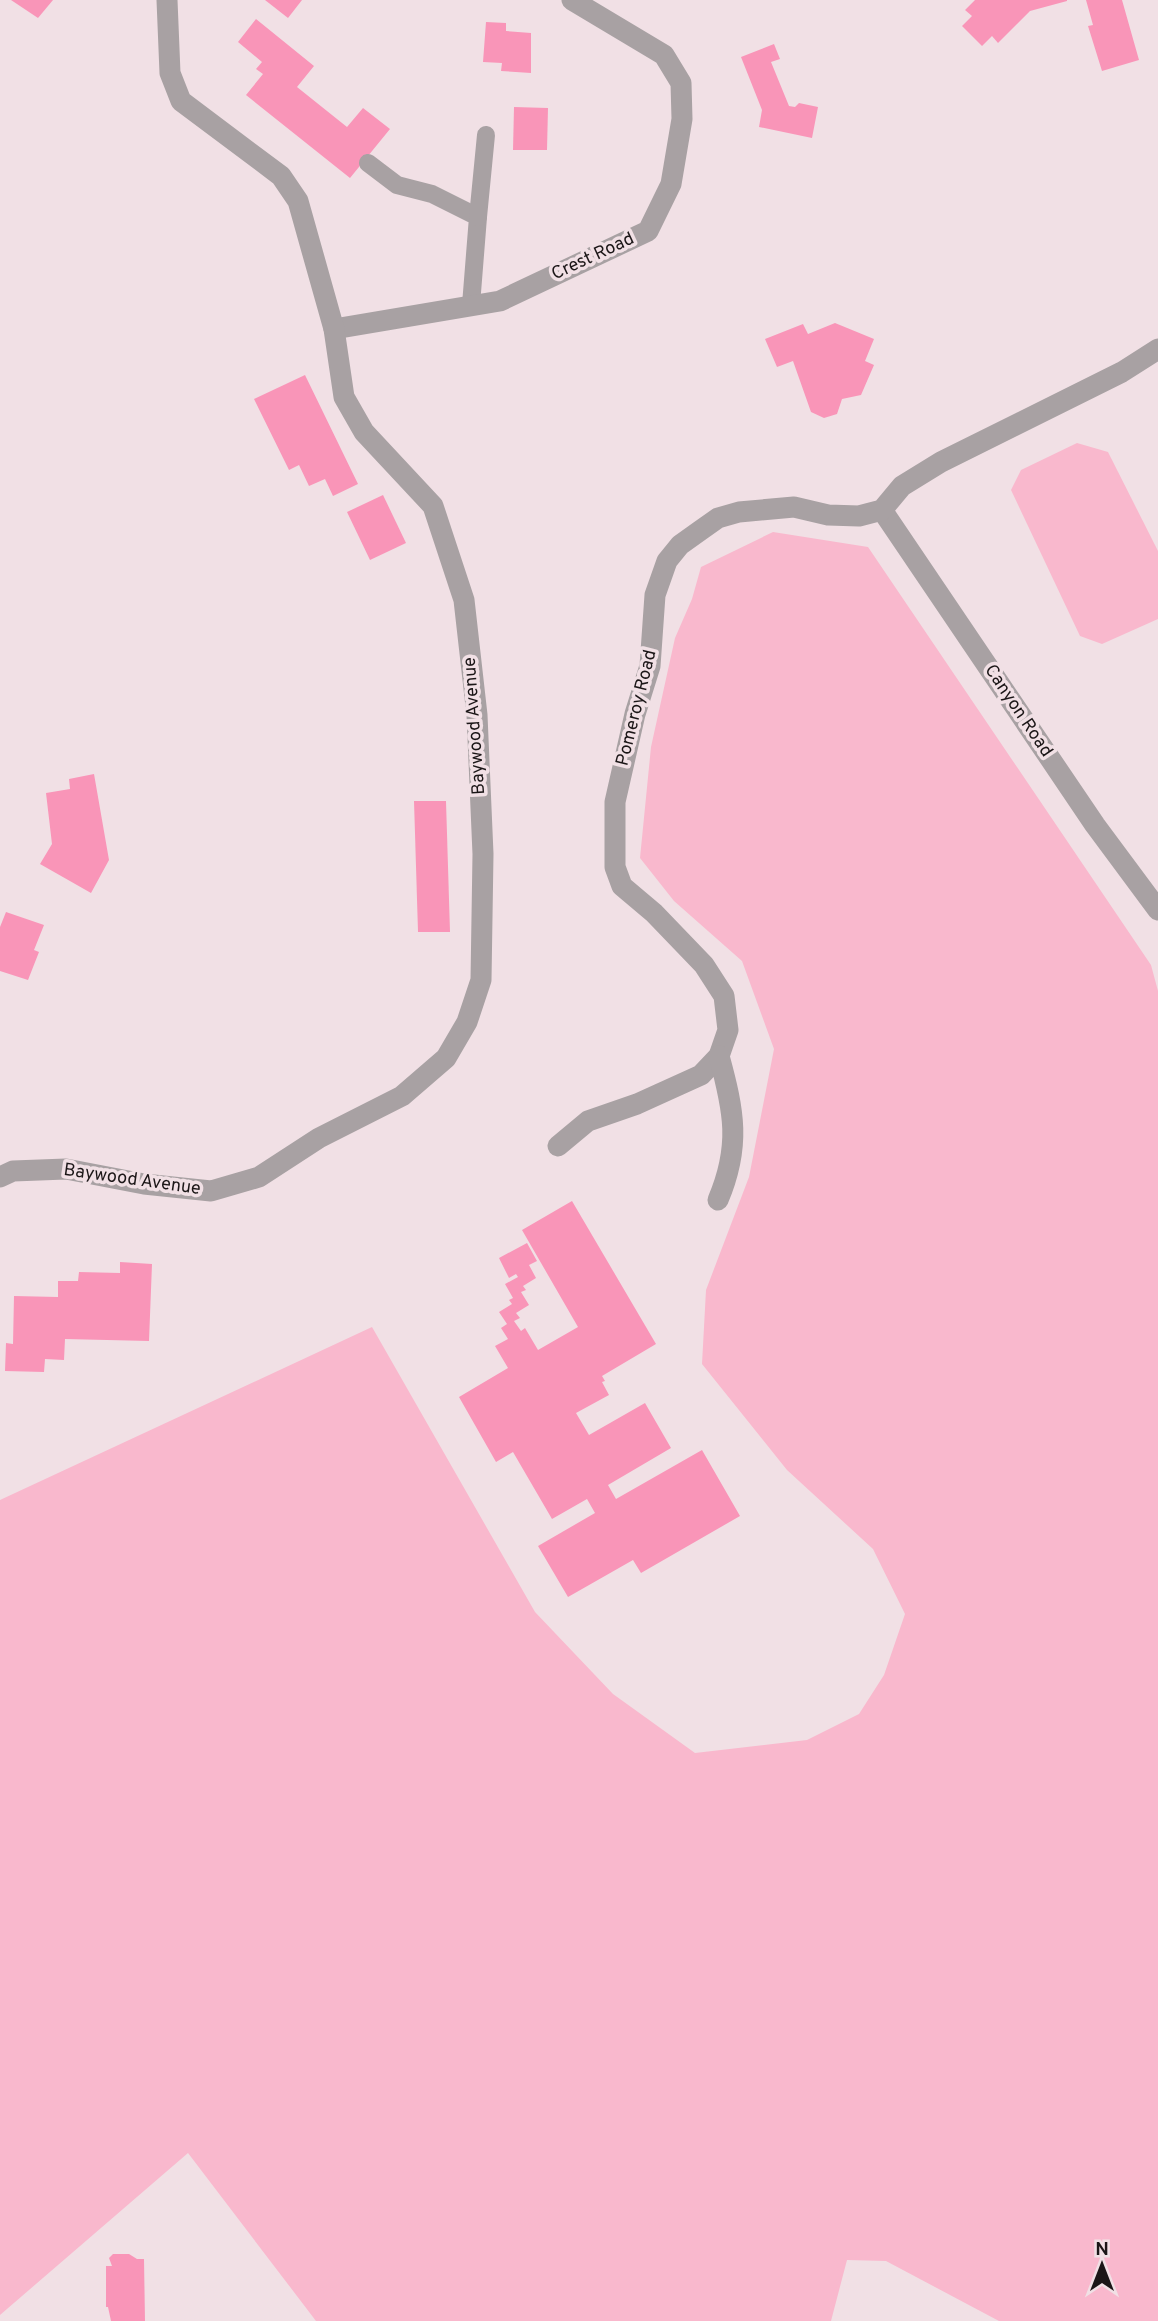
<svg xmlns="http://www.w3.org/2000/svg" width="1158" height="2321" font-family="Overpass,sans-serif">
<rect width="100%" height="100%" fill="#f1e0e5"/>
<!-- green -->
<g fill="#f9b8cd">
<polygon points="1077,443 1108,452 1158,551 1158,619 1102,644 1080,636 1011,490 1021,470"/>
<polygon points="773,532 868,547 1151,965 1158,991 1158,2321 999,2321 886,2261 847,2260 831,2321 316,2321 188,2153 0,2315 0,1500 372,1327 535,1612 613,1694 695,1753 807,1740 859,1714 884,1675 905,1614 873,1549 787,1470 702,1364 706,1290 749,1177 774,1049 742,961 674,901 640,858 651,747 675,638 692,599 701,567"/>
</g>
<!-- building -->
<g fill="#f995b8">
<polygon points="11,0 53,0 38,18"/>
<polygon points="265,0 302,0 288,18"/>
<polygon points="975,0 1067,0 1067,1 1030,11 998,43 992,36 982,46 962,26 972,16 965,10"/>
<polygon points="1086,0 1122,0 1139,60 1102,71 1088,26 1093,25"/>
<polygon points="256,19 314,66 297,87 347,127 363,108 390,129 350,178 246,95 263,74 256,69 262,62 238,42"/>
<polygon points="486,22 506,23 506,31 531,33 531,73 501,71 502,63 483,62"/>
<polygon points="774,44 780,59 771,62 789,106 795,107 799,103 818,107 812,138 759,127 762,110 741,57"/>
<polygon points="514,107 548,108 547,150 513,150"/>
<polygon points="835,323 874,339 865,361 874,365 861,395 842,399 837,414 824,418 811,412 793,361 777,367 765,339 803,324 808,334"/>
<polygon points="305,375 358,484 333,496 325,479 309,486 299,465 289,470 254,399"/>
<polygon points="383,495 406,543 370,560 347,512"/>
<polygon points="94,774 109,860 91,893 40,864 52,844 46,793 70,789 69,779"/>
<polygon points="414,801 446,801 450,932 418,932"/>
<polygon points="6,912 44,925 34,950 39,952 28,980 0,971 0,927"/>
<polygon points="572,1201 656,1344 602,1376 605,1381 602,1382 609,1395 576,1413 589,1435 645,1403 671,1448 608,1485 616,1499 702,1450 740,1516 641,1573 633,1560 568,1597 538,1546 595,1513 587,1499 552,1519 513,1452 496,1462 459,1397 508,1368 495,1346 508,1339 501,1328 507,1324 499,1312 512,1304 509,1300 513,1298 505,1284 518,1277 516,1274 509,1278 499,1258 527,1243 537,1261 529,1265 536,1278 523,1286 526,1290 521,1292 529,1305 516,1313 520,1318 514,1321 521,1331 525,1328 538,1350 578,1327 522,1230"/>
<polygon points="120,1262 152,1264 149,1341 65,1339 64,1360 45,1359 44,1372 5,1371 6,1343 13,1344 14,1296 58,1297 58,1281 78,1281 79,1272 120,1273"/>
<polygon points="113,2254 129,2254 137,2259 144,2259 145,2321 111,2321 108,2307 106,2307 106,2266 112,2266 109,2258"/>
</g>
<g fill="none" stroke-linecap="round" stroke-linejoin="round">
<!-- lane -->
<g stroke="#a8a1a3" stroke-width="18">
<polyline points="368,163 397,185 432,194 478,217 471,305"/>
<polyline points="478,217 486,135"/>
</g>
<!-- street -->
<g stroke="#a8a1a3" stroke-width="21">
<polyline points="334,329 500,301 648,231 671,184 682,119 681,83 664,55 572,0"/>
<polyline points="882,510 1095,825 1158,910"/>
<polyline points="558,1146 588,1121 637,1104 701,1075 719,1056 728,1030 724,996 704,965 654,913 622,886 615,867 615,802 635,714 650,666 655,595 667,561 680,545 701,530 718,518 739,512 794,507 828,515 859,516 882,510 902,486 941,462 1122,372 1158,349"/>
<polyline points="0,1177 13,1171 66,1169 144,1184 211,1191 259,1177 319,1138 402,1096 446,1058 467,1022 481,980 483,854 477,715 464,600 433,506 364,432 344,397 334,329 298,201 281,176 181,101 170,73 167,0"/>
<path d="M718,1200C741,1146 734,1111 719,1056"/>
</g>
</g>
<g text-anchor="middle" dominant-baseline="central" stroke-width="7" stroke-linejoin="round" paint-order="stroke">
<!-- street labels -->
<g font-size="18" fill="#1b1617" stroke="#f1e0e5">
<text transform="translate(593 257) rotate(-25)">Crest Road</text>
<text transform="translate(637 708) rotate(-76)">Pomeroy Road</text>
<text transform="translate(1018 711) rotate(56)">Canyon Road</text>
<text transform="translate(475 726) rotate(-94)">Baywood Avenue</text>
<text transform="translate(132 1180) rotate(8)">Baywood Avenue</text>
</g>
</g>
<!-- north arrow -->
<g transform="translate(1102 2265)" stroke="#f1e0e5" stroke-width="5" paint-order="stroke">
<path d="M0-5L12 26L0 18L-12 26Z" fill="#1b1617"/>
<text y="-10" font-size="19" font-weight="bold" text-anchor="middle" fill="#1b1617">N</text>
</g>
</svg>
